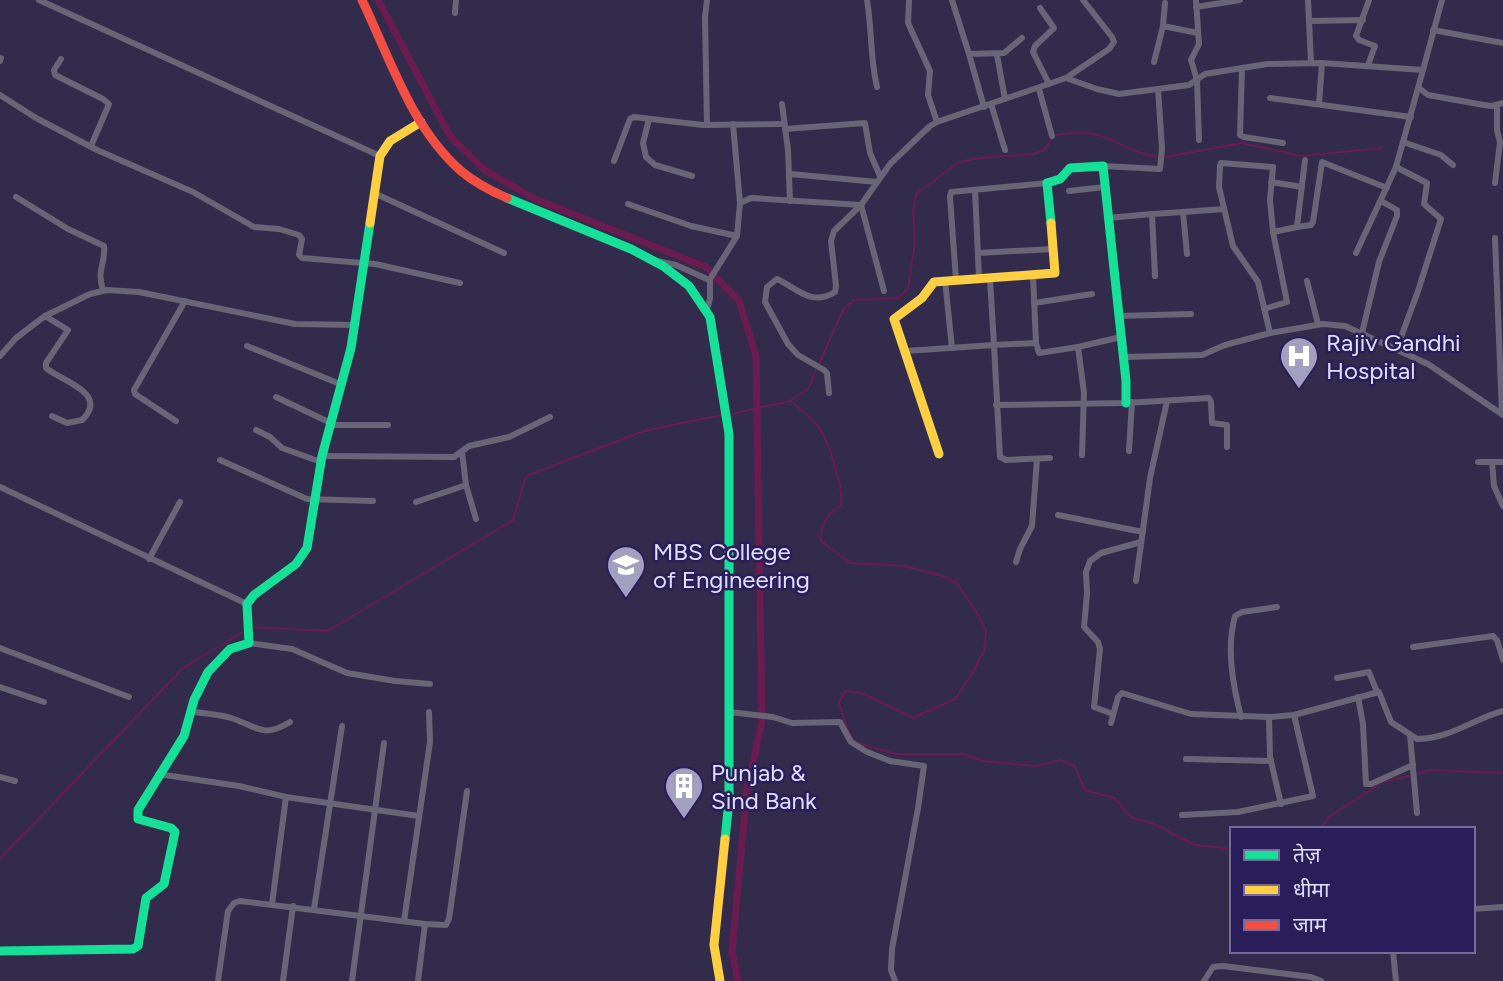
<svg xmlns="http://www.w3.org/2000/svg" width="1503" height="981" font-family="Figtree,'Noto Sans Devanagari',sans-serif">
<rect width="100%" height="100%" fill="#322b4c"/>
<g fill="none" stroke-linecap="round" stroke-linejoin="round">
<!-- stream -->
<g stroke="#6a1b4f" stroke-width="2">
<polyline points="1165,157 1242,143 1301,156 1382,148"/>
<path d="M819,364L843,310L854,300L898,298L908,289L915,243L913,211L916,194L959,162L979,158L1034,154L1045,149L1055,135C1071,133 1085,131 1101,136C1121,143 1137,155 1159,157"/>
<path d="M790,401C819,423 826,432 835,467C839,480 842,491 841,505C826,516 821,522 821,541L850,563L904,566L943,576L958,584L978,615L986,630L984,651L971,675L955,699L913,718L864,694L845,691L839,702L847,729L855,742L895,754H963L983,761L1036,766L1061,760L1075,766L1085,790L1114,798L1132,818L1152,823L1195,845L1232,849"/>
<polyline points="731,414 790,401 809,388 816,369"/>
<polyline points="251,627 328,631 513,520 526,476 644,431 722,415"/>
<polyline points="1417,774 1430,770 1503,773"/>
<polyline points="1320,829 1329,817 1383,782 1412,775"/>
<polyline points="0,859 183,668 243,632"/>
</g>
<!-- canal -->
<polyline stroke="#6a1b4f" stroke-width="7" points="378,0 450,136 486,171 535,199 706,267 739,301 756,356 762,722 747,789 732,951 738,981"/>
<!-- street -->
<g stroke="#686676" stroke-width="6">
<polyline points="39,0 380,156"/>
<path d="M867,0C872,29 870,58 877,87"/>
<polyline points="909,0 908,23 930,71 928,95 937,122"/>
<polyline points="952,0 969,54"/>
<polyline points="1196,0 1199,44 1191,60 1197,80 1199,140"/>
<polyline points="1308,0 1311,63"/>
<polyline points="1165,3 1163,26 1198,33"/>
<polyline points="1196,7 1240,0"/>
<polyline points="1040,8 1054,28 1035,46 1033,52 1049,84"/>
<polyline points="455,13 456,0"/>
<polyline points="1309,21 1363,20"/>
<polyline points="1433,30 1503,43"/>
<polyline points="997,55 1005,99"/>
<polyline points="61,59 54,70 55,75 103,99 109,104 91,146"/>
<polyline points="0,61 1,58"/>
<polyline points="1154,62 1163,26"/>
<polyline points="1368,65 1375,46 1359,40 1356,36 1369,0"/>
<polyline points="1242,68 1240,135 1244,137 1283,143"/>
<polyline points="1066,78 1097,89 1119,94 1189,85 1205,74 1267,64 1322,63 1423,70 1442,0"/>
<polyline points="1419,88 1428,95 1484,105 1492,106 1503,103"/>
<polyline points="1039,89 1052,136"/>
<polyline points="0,95 36,118 97,150 193,192 254,227 279,229 299,235 302,239 299,255 302,258 375,264 460,283"/>
<polyline points="1270,98 1411,117"/>
<polyline points="782,104 788,150 790,201"/>
<polyline points="991,104 1005,150"/>
<polyline points="1319,104 1322,63"/>
<polyline points="984,107 969,54 1004,53 1022,38"/>
<polyline points="649,119 643,143 646,157 655,165 692,176"/>
<polyline points="733,124 740,203"/>
<polyline points="707,125 705,17 707,0"/>
<polyline points="785,129 865,123 870,153 880,176"/>
<polyline points="1403,142 1441,155 1453,165"/>
<polyline points="1305,160 1297,227 1273,232 1270,200 1273,167 1221,163 1220,166 1219,187 1233,246 1258,282 1270,333 1323,324 1345,326 1428,364 1503,415"/>
<polyline points="614,161 630,119 634,117 703,125 784,124"/>
<polyline points="1103,166 1160,169 1162,148 1158,89"/>
<polyline points="790,174 877,182"/>
<polyline points="1271,182 1302,187"/>
<polyline points="1495,183 1500,142 1497,130 1497,105"/>
<polyline points="975,190 979,278"/>
<polyline points="1069,191 1105,187"/>
<polyline points="374,193 504,253"/>
<path d="M16,197L68,229L104,246C106,264 96,269 103,290"/>
<polyline points="628,204 691,226 737,236"/>
<polyline points="1183,212 1224,209"/>
<polyline points="1108,218 1152,214"/>
<polyline points="1297,227 1311,225 1313,222 1322,162 1387,188"/>
<polyline points="1495,238 1502,414"/>
<polyline points="978,253 1053,249"/>
<polyline points="1356,253 1396,167"/>
<polyline points="657,261 676,265 709,280"/>
<polyline points="1033,275 1036,343"/>
<polyline points="1155,276 1152,214 1183,212 1187,254"/>
<polyline points="990,279 994,345 1036,343 1039,353 1078,347 1084,393 1082,455"/>
<polyline points="945,280 952,348"/>
<polyline points="956,280 950,197 951,192 1047,183"/>
<polyline points="1307,281 1318,324"/>
<polyline points="1034,303 1092,294"/>
<polyline points="707,309 710,299 710,279 737,236 740,203 751,198 861,205 884,291"/>
<polyline points="1264,309 1287,302 1273,232"/>
<path d="M45,316L68,330L46,363V368C61,381 110,393 82,420L67,423L52,416"/>
<polyline points="1118,316 1191,314"/>
<polyline points="1362,333 1379,262 1397,216 1397,210 1381,201"/>
<polyline points="247,346 340,384"/>
<polyline points="1078,347 1121,337"/>
<polyline points="1397,348 1418,291 1441,219 1424,204 1427,183 1396,167 1423,70"/>
<polyline points="905,351 994,345 1000,457 1006,460 1050,458"/>
<polyline points="0,356 16,338 45,316 90,294 107,290 139,292 295,324 355,325"/>
<polyline points="1123,357 1202,355 1225,345 1270,333"/>
<path d="M829,393L827,373L824,370L798,355L788,344L765,302L767,287L777,279C797,288 811,307 835,292L836,286L831,241L834,231L861,205L890,164L930,126L937,122L1066,78L1109,49L1114,42L1112,37L1083,0"/>
<polyline points="276,397 335,425 388,425"/>
<polyline points="996,405 1126,403 1209,398 1211,402 1212,423 1227,425 1227,447"/>
<polyline points="176,421 135,394 134,390 185,301"/>
<polyline points="256,430 270,437 282,448 321,462"/>
<polyline points="1129,451 1132,402"/>
<polyline points="462,452 466,485 476,519"/>
<polyline points="322,456 454,457 469,446 509,437 550,417"/>
<polyline points="220,460 307,499 373,501"/>
<polyline points="1478,462 1503,462"/>
<polyline points="1492,462 1494,486 1503,506"/>
<polyline points="0,487 247,604"/>
<polyline points="416,502 466,485"/>
<polyline points="1058,515 1143,532"/>
<polyline points="149,559 180,502"/>
<polyline points="1016,562 1020,549 1032,526 1037,459"/>
<polyline points="1136,581 1150,478 1167,401"/>
<polyline points="249,643 292,649 347,673 395,681 430,684"/>
<polyline points="1413,647 1493,636 1497,640 1503,660"/>
<polyline points="0,648 129,697"/>
<polyline points="1337,678 1369,672 1377,692"/>
<polyline points="0,687 44,702"/>
<polyline points="1358,697 1363,724 1366,784 1371,784 1413,765"/>
<path d="M190,711C204,714 220,714 234,719C259,728 264,738 290,722"/>
<polyline points="729,712 773,717 792,723 840,722 851,742 867,752 890,761 924,766 918,808 892,949 891,970 895,981"/>
<polyline points="1113,714 1094,707 1100,649 1098,642 1084,627 1087,593 1086,572 1090,561 1101,553 1141,542"/>
<path d="M1241,717C1233,685 1226,649 1235,616L1242,612L1277,607"/>
<polyline points="1269,717 1270,757 1281,804"/>
<path d="M1111,723L1118,697L1122,693L1191,714L1269,717L1294,715L1379,692L1391,722L1417,739C1450,739 1473,719 1503,711"/>
<polyline points="1410,735 1417,813"/>
<polyline points="1186,759 1271,761"/>
<polyline points="158,774 239,786 286,797 419,816"/>
<polyline points="0,777 15,781"/>
<polyline points="1182,815 1238,812 1313,796 1294,715"/>
<polyline points="272,904 286,797"/>
<polyline points="314,909 342,726"/>
<polyline points="1473,909 1503,907"/>
<polyline points="404,921 430,742 429,712"/>
<polyline points="1393,951 1396,981"/>
<polyline points="218,981 228,911 234,903 240,901 425,924 446,925 449,919 467,791"/>
<polyline points="283,981 293,906"/>
<polyline points="352,981 384,743"/>
<polyline points="418,981 425,924"/>
<polyline points="1204,981 1213,967 1223,966 1311,977 1321,981"/>
</g>
<!-- fast -->
<g stroke="#16e098" stroke-width="9">
<polyline points="507,198 631,249 663,266 689,286 710,317 729,434 729,801 725,839"/>
<polyline points="1051,223 1047,183 1060,179 1070,168 1103,166 1126,381 1126,403"/>
<polyline points="0,951 133,949 138,946 146,898 164,884 175,832 171,828 138,819 138,810 184,736 194,700 208,672 230,649 249,643 247,604 254,595 296,564 307,548 322,456 351,348 370,223"/>
</g>
<!-- slow -->
<g stroke="#ffcf43" stroke-width="9">
<polyline points="370,223 380,156 390,141 421,122"/>
<polyline points="939,454 894,319 922,298 934,282 1055,273 1051,223"/>
<polyline points="720,981 714,945 725,839"/>
</g>
<!-- jam -->
<path stroke="#f24e42" stroke-width="9" d="M362,0C390,58 411,127 461,171C474,182 491,191 507,198"/>
</g>
<!-- icons -->
<defs>
<symbol id="hospital-pin" viewBox="-11 -11 22 30"><path d="M0 17L-7.5 6A9.5 9.5 0 1 1 7.5 6Z" fill="#a3a0bf" stroke="#2a1e5a"/><path d="M-5-5h3v3.5h4V-5h3V5h-3V1.5h-4V5h-3Z" fill="#fff"/></symbol>
<symbol id="university-pin" viewBox="-11 -11 22 30"><path d="M0 17L-7.5 6A9.5 9.5 0 1 1 7.5 6Z" fill="#a3a0bf" stroke="#2a1e5a"/><path d="M0-5L7-2L0 1L-7-2ZM-4 1L0 2.5L4 1V4Q0 6-4 4Z" fill="#fff"/></symbol>
<symbol id="building-pin" viewBox="-11 -11 22 30"><path d="M0 17L-7.5 6A9.5 9.5 0 1 1 7.5 6Z" fill="#a3a0bf" stroke="#2a1e5a"/><path d="M-4-6H4V6H1V3H-1V6H-4ZM-2.5-4.3h1.7v1.8h-1.7ZM.8-4.3h1.7v1.8H.8ZM-2.5-1h1.7V.8h-1.7ZM.8-1h1.7V.8H.8Z" fill="#fff"/></symbol>
</defs>
<g fill-rule="evenodd">
<use href="#hospital-pin" x="1277" y="334" width="44" height="60"/>
<use href="#university-pin" x="604" y="543" width="44" height="60"/>
<use href="#building-pin" x="662" y="764" width="44" height="60"/>
</g>
<g text-anchor="middle" dominant-baseline="central" stroke-width="5" stroke-linejoin="round" paint-order="stroke">
<!-- poi labels -->
<g font-size="24" fill="#e0dffd" stroke="#2a1e5a" text-anchor="start">
<text x="1326" y="342">Rajiv Gandhi<tspan x="1326" dy="28">Hospital</tspan></text>
<text x="653" y="551">MBS College<tspan x="653" dy="28">of Engineering</tspan></text>
<text x="711" y="772">Punjab &amp;<tspan x="711" dy="28">Sind Bank</tspan></text>
</g>
</g>
<!-- legend -->
<rect x="1230" y="827" width="245" height="126" fill="#2a1e5a" stroke="#736b9b" stroke-width="2"/>
<rect x="1244" y="850" width="35" height="10" fill="#16e098" stroke="#736b9b" stroke-width="2"/>
<text x="1293" y="862" font-size="21" fill="#e0dffd">तेज़</text>
<rect x="1244" y="885" width="35" height="10" fill="#ffcf43" stroke="#736b9b" stroke-width="2"/>
<text x="1293" y="897" font-size="21" fill="#e0dffd">धीमा</text>
<rect x="1244" y="920" width="35" height="10" fill="#f24e42" stroke="#736b9b" stroke-width="2"/>
<text x="1293" y="932" font-size="21" fill="#e0dffd">जाम</text>
</svg>
